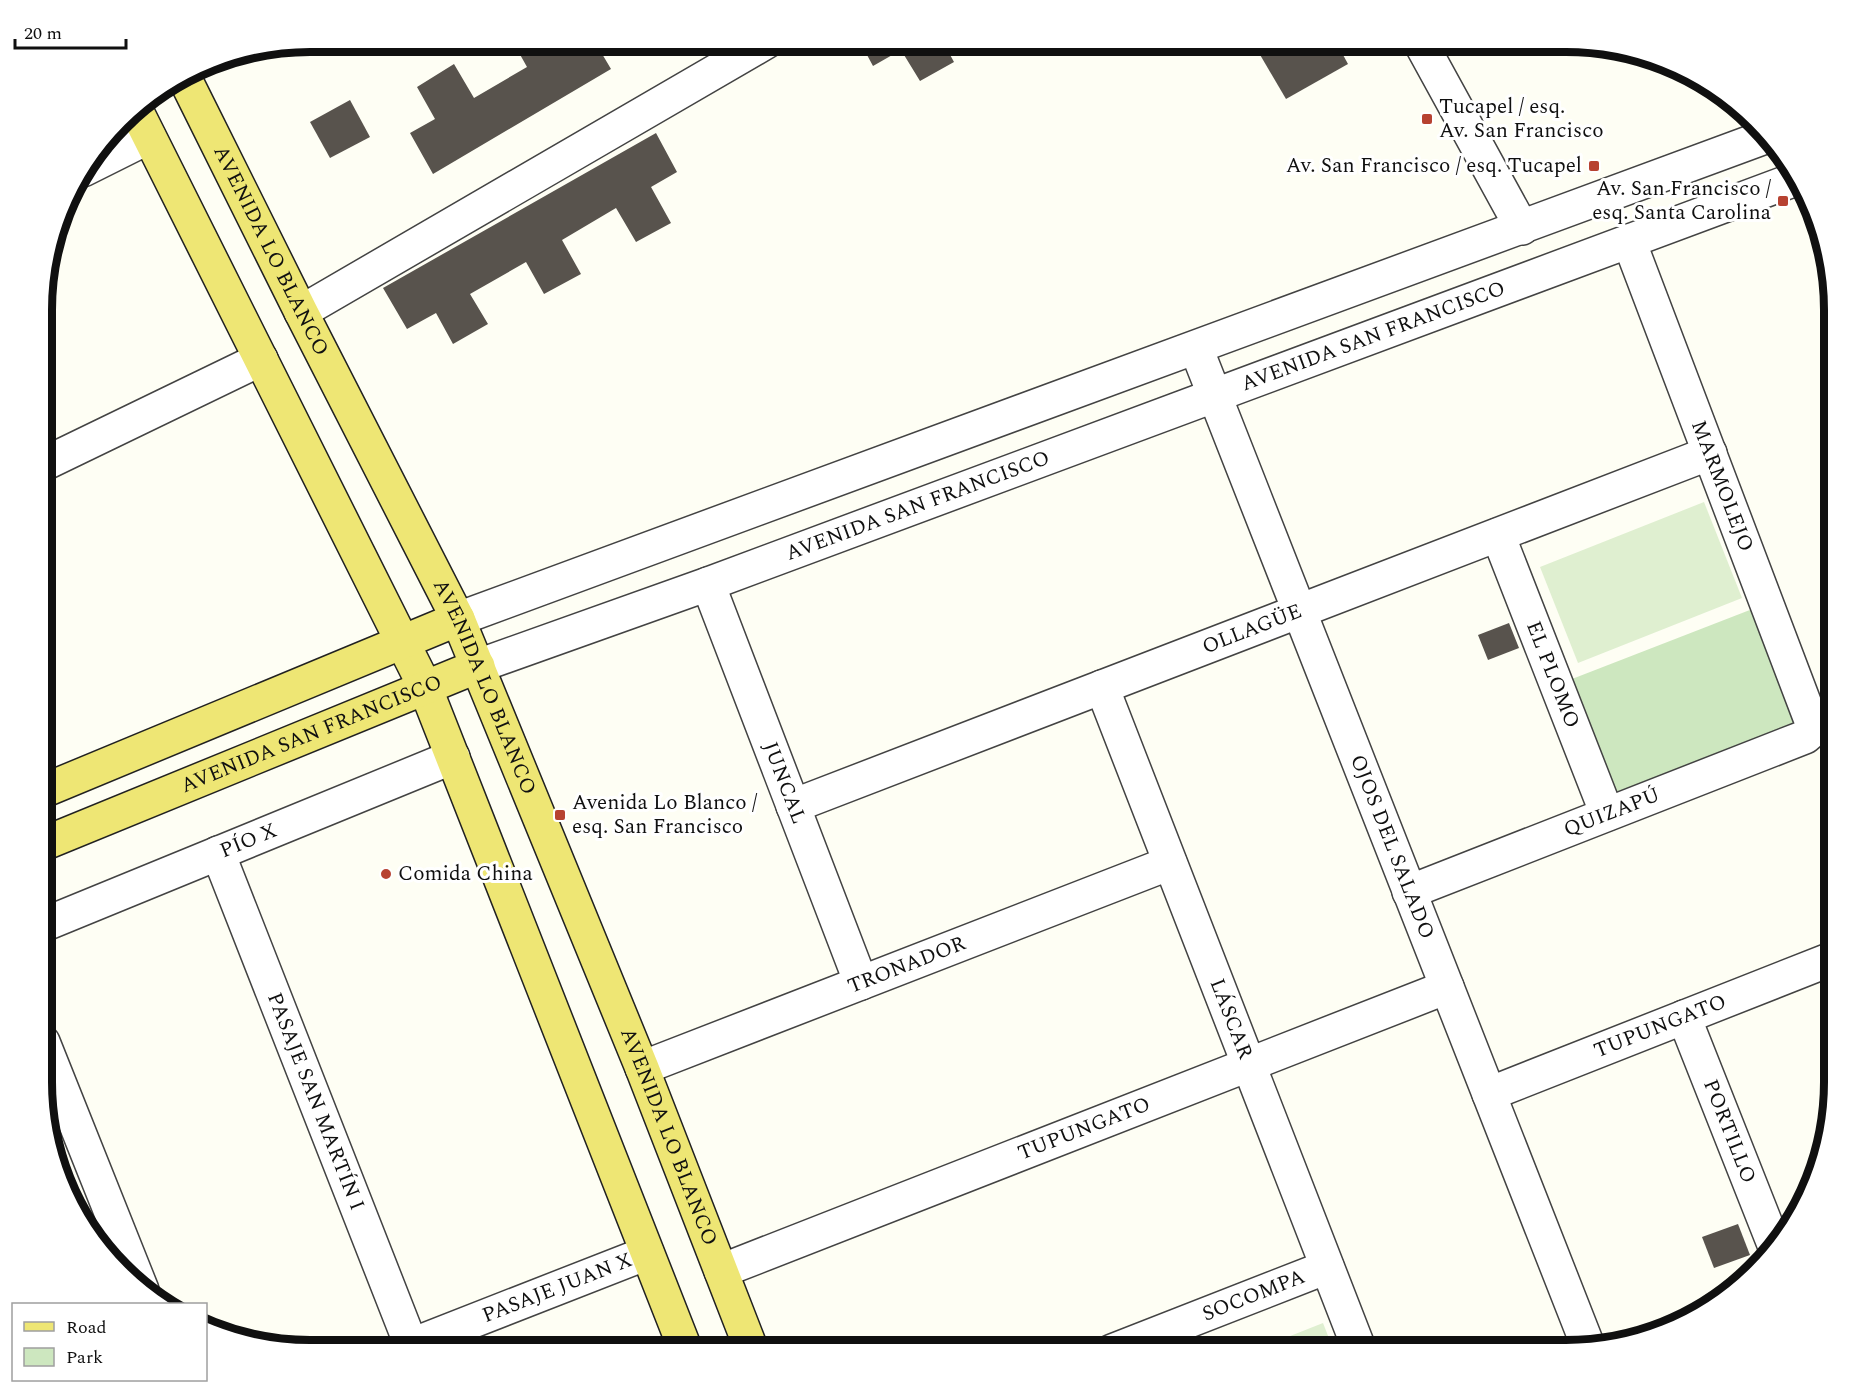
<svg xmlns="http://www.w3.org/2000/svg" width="1876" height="1393" font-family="Spectral,serif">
<rect width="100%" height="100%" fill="#fefef4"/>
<!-- green -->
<polygon fill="#cde7bf" points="1755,608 1801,725 1618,796 1572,679"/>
<!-- pitch -->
<g fill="#dfefd0">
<polygon points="1704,502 1742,598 1578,663 1540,567"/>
<polygon points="1323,1323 1334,1351 1252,1351"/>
</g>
<!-- building -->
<g fill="#58534d">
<polygon points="513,42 559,42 563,48 573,42 595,42 611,69 433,174 410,133 435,119 417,87 454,64 474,98 527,67"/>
<polygon points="860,42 943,42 954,62 920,81 901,50 873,66"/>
<polygon points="1278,42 1336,42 1348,64 1286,99 1259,53"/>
<polygon points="350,100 370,137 330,158 310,122"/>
<polygon points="656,133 677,172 651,187 671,223 636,242 616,208 562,240 581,274 544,294 526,262 470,294 488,324 453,344 436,313 407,329 383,288"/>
<polygon points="1509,623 1519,648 1488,660 1478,635"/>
<polygon points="1738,1224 1750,1255 1714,1268 1702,1237"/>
</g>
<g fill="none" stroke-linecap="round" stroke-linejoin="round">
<defs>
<g id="minor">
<polyline points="1420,42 1522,228"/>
<polyline points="83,170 149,137"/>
<polyline points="301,312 766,42"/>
<path id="s1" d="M1196,348L1588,1346"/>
<polyline points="44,464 261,359"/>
<path id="s2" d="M1498,535L1607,814"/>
<path id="s3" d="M708,584L861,983"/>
<polyline points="458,619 1765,137"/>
<path id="s4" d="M478,666L708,584L1796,179"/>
<path id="s5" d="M1102,687L1360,1351"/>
<path id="s6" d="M793,806L1710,453"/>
<path id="s7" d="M218,853L413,1350"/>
<path id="s8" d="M1409,892L1805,737L1812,731V723L1629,241"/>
<path id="s9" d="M43,925L453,757"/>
<path id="s10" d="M1684,1017L1775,1247"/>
<polyline points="43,1042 142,1290"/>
<path id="s11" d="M642,1068L1170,863"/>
<path id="s12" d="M1489,1094L1834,958"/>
<path id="s13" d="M721,1271L1447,987"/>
<path id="s14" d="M399,1350L647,1253"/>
<path id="s15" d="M1112,1351L1327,1267"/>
</g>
<g id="major">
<path id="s16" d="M185,79L301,312L458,619L642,1068L752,1351"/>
<polyline points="135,108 425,687 686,1351"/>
<polyline points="43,791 458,619"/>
<path id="s17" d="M43,844L478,666"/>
</g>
</defs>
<!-- minor casing -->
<use href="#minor" stroke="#434343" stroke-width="36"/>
<!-- major casing -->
<use href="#major" stroke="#212121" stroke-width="36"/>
<!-- minor -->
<use href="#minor" stroke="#fff" stroke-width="33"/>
<!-- major -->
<use href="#major" stroke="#eee674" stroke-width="33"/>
</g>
<!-- markers -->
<g fill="#b74231" stroke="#fff" stroke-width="2">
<rect x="1421" y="113" width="12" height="12" rx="3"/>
<rect x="1588" y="160" width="12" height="12" rx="3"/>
<rect x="1777" y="195" width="12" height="12" rx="3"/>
<rect x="554" y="809" width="12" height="12" rx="3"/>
<circle cx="386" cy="874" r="6"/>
</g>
<g text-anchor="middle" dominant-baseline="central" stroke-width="6" stroke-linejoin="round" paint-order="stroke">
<!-- poi labels -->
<g font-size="21" fill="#101010" stroke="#fff" text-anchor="start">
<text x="1439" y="107">Tucapel / esq.<tspan x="1439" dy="24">Av. San Francisco</tspan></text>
<text x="1582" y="166" text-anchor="end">Av. San Francisco / esq. Tucapel</text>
<text x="1771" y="189" text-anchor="end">Av. San Francisco /<tspan x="1771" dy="24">esq. Santa Carolina</tspan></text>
<text x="572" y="803">Avenida Lo Blanco /<tspan x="572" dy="24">esq. San Francisco</tspan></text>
<text x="398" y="874">Comida China</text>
</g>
<!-- street labels -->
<g font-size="21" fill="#101010" stroke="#fff">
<text stroke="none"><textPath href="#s16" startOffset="192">AVENIDA LO BLANCO</textPath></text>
<text stroke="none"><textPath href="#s4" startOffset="954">AVENIDA SAN FRANCISCO</textPath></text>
<text transform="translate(1722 486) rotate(69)">MARMOLEJO</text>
<text stroke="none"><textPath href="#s4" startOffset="468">AVENIDA SAN FRANCISCO</textPath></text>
<text stroke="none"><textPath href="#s6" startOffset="492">OLLAGÜE</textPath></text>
<text stroke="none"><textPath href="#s2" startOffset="150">EL PLOMO</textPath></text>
<text stroke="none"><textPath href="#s16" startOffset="678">AVENIDA LO BLANCO</textPath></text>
<text stroke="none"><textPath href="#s17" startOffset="290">AVENIDA SAN FRANCISCO</textPath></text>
<text stroke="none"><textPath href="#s3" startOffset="213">JUNCAL</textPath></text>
<text stroke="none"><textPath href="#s8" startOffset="218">QUIZAPÚ</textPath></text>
<text stroke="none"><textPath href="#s9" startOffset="222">PÍO X</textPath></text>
<text stroke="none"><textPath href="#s1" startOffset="536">OJOS DEL SALADO</textPath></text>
<text stroke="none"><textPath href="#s11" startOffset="284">TRONADOR</textPath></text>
<text stroke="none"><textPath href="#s5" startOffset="356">LÁSCAR</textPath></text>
<text stroke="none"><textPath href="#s12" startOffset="184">TUPUNGATO</textPath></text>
<text stroke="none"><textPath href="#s7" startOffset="267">PASAJE SAN MARTÍN I</textPath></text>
<text stroke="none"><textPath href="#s13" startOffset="390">TUPUNGATO</textPath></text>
<text stroke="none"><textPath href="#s10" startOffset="123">PORTILLO</textPath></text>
<text stroke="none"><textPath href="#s16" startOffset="1164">AVENIDA LO BLANCO</textPath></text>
<text stroke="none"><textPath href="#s14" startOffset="170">PASAJE JUAN X</textPath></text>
<text stroke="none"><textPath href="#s15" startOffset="152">SOCOMPA</textPath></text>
</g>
</g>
<!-- crop -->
<path d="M0 0H1876V1393H0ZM310 52H1566A258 258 0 0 1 1824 310V1082A258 258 0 0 1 1566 1340H310A258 258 0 0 1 52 1082V310A258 258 0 0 1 310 52Z" fill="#fff" fill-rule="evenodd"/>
<path fill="none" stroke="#101010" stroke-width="8" d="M310 52H1566A258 258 0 0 1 1824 310V1082A258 258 0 0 1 1566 1340H310A258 258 0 0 1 52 1082V310A258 258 0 0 1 310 52Z"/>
<!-- legend -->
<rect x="12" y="1303" width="195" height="78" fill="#ffffff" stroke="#9f9f9f" stroke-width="1.5"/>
<rect x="24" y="1322" width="30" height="9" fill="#eee674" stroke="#9f9f9f" stroke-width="1.5"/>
<text x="66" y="1333" font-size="18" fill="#101010">Road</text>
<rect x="24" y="1348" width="30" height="18" fill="#cde7bf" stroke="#9f9f9f" stroke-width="1.5"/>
<text x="66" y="1363" font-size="18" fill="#101010">Park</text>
<!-- scale -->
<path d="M15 39v9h111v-9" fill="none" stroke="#101010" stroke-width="3"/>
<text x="24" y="39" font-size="18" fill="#101010" stroke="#ffffff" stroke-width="4.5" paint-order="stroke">20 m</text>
</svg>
